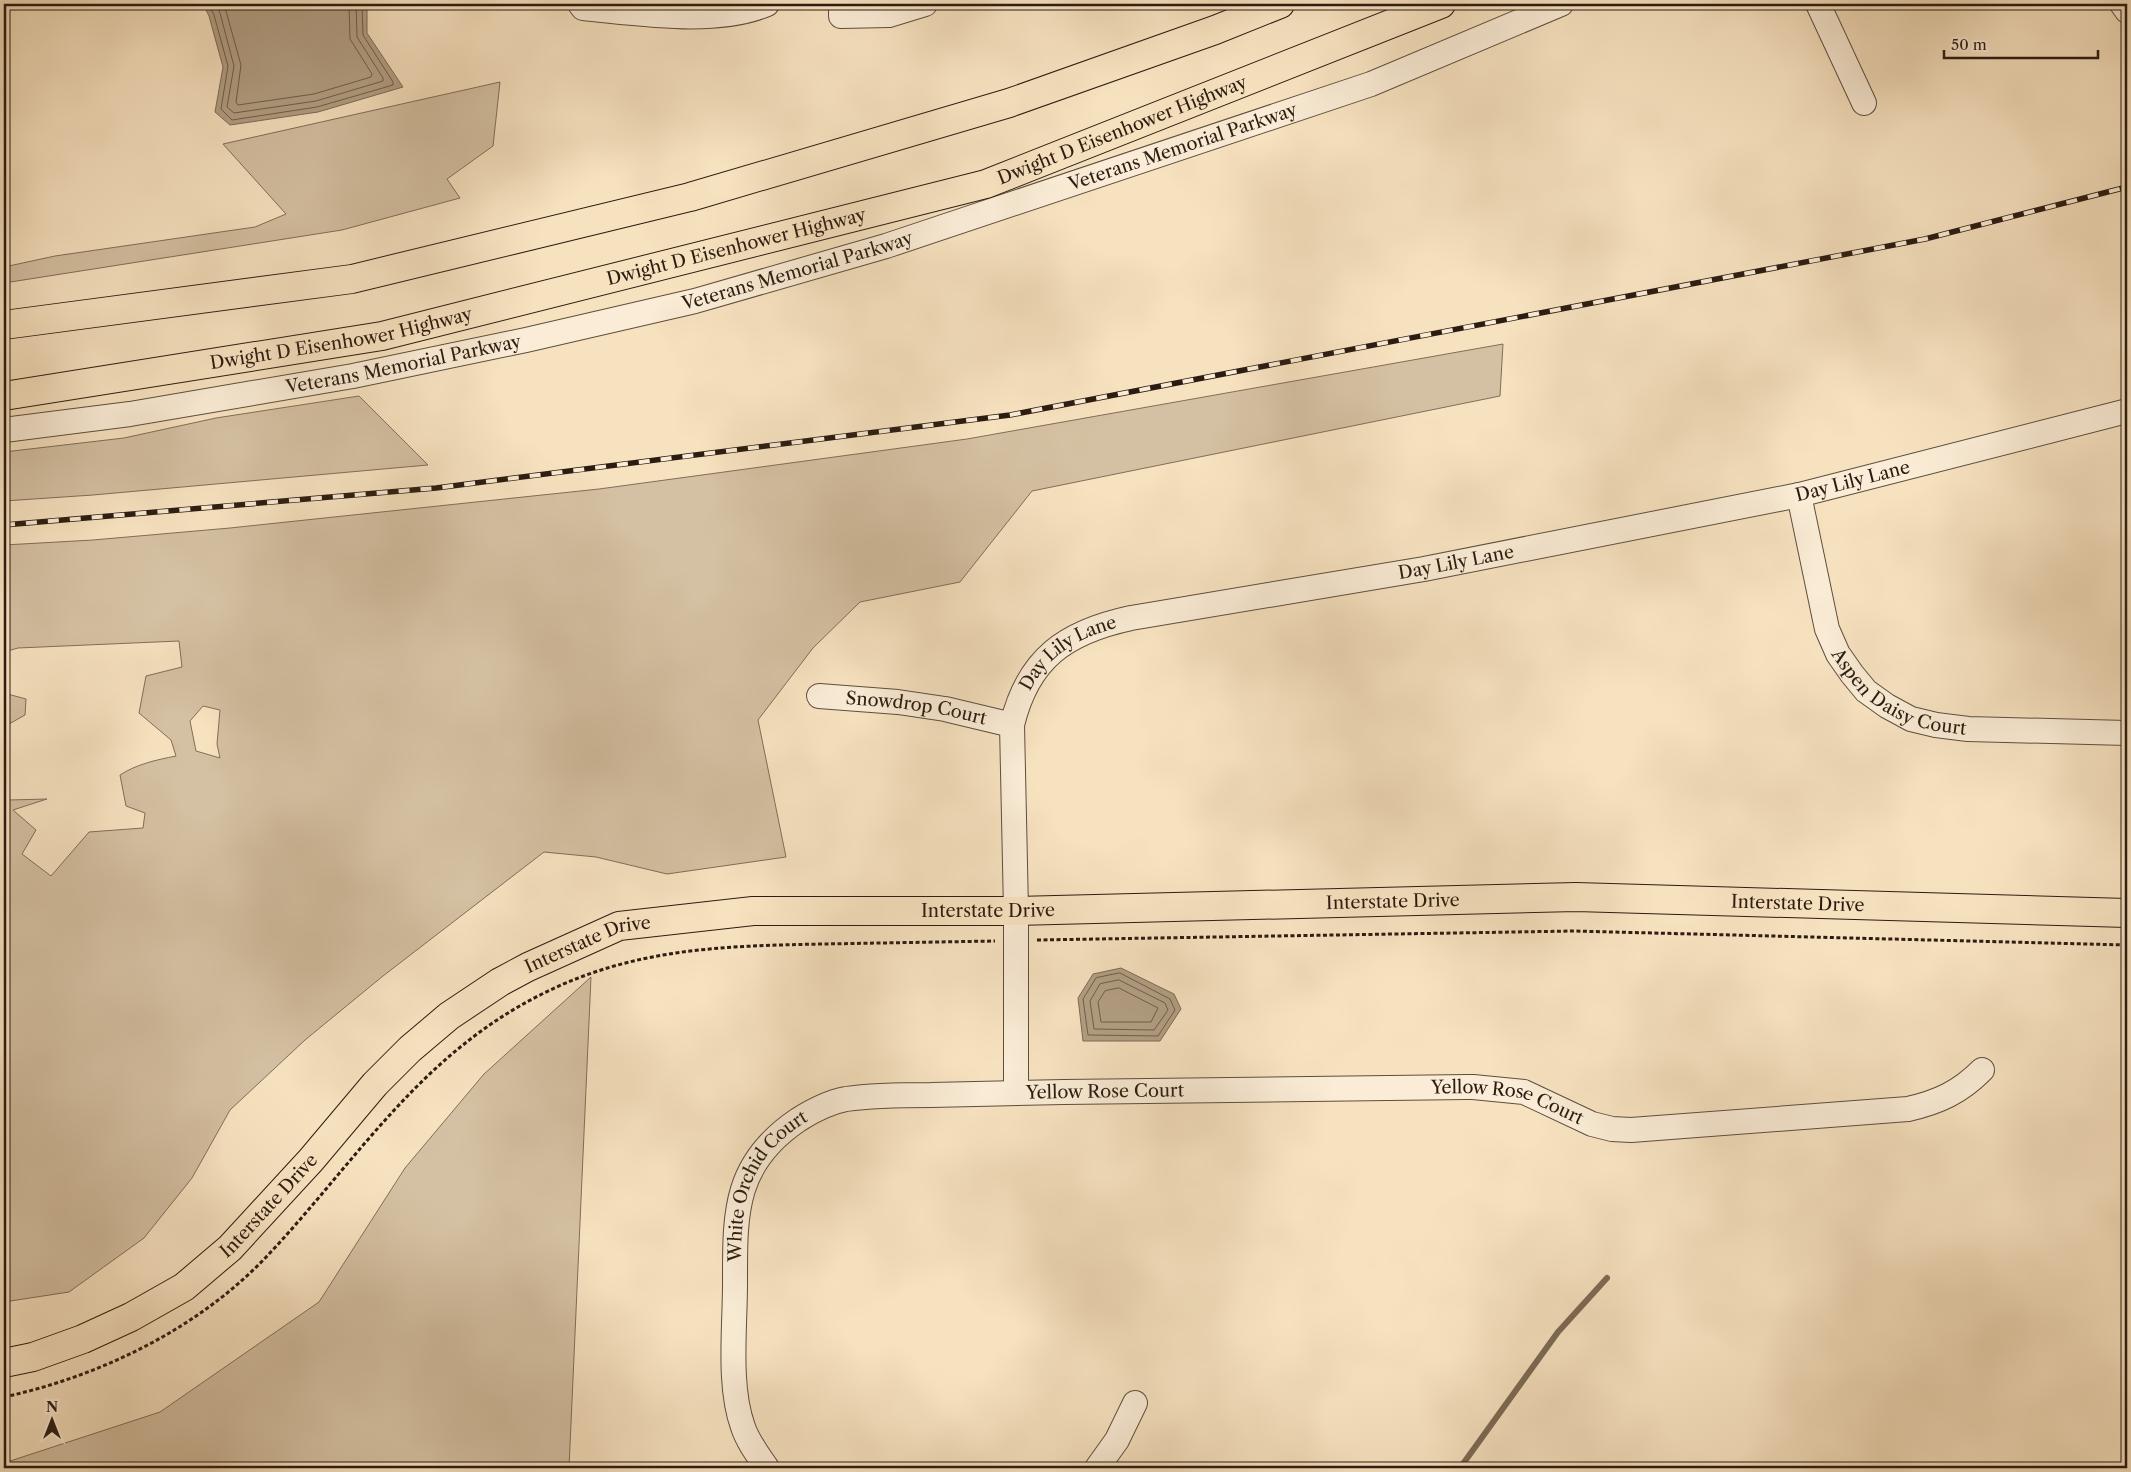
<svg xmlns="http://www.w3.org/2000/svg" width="2131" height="1472" font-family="'Libre Caslon Text',serif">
<rect width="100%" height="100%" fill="#f7e2c0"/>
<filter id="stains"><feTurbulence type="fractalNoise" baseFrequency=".004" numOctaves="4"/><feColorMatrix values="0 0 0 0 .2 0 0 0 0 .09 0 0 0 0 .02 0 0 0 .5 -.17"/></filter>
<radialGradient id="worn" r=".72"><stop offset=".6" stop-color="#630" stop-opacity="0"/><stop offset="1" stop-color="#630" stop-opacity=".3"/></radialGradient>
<!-- green -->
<g fill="#d4c0a2" stroke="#806e5a" fill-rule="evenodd">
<polygon points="500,82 493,146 447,179 460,198 342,230 4,283 4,267 55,256 255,227 286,214 223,144"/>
<path d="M1503,344L1500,396L1032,491L960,582L860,602L813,648L758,720L786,857L667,874L596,857L544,852L383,976L305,1040L230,1110L192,1178L144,1238L69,1292L4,1302V693L26,699L25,715L9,724L4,783L8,800L47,799L13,810L36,830L22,854L51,876L89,832L143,828L145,813L126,806L120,775C137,764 156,760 176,756L171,740L139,713L146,676L182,667L179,641L18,648L4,652V545L93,540L230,528L599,489L967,439ZM203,706L220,710L217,744L220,758L196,751L190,721Z"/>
<polygon points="359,396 428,465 93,495 4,501 4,452 124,438 216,418"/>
<polygon points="591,977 569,1468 4,1468 4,1463 160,1412 319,1302 405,1168 484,1074"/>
</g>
<!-- water -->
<g fill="#b29f84" stroke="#7c6b56">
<polygon points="203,4 367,4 367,33 403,87 318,112 230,125 215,112 223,67 209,16"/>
<polygon points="1121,968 1174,994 1181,1009 1160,1041 1083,1041 1078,998 1093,974"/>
</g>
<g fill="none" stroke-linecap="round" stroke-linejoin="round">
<!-- shore -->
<g stroke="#6e5e4a" stroke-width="1">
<polyline points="208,4 214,15 228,66 221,109 232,120 317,107 393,85 393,82 363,35 362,4"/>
<polyline points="216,4 220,13 234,66 227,107 234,113 316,101 383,81 383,78 357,37 356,4"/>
<polyline points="224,4 241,65 236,102 238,105 314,94 371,77 372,74 350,39 349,4"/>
<polygon points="1120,973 1170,999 1175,1010 1158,1036 1088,1035 1083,999 1096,978"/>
<polygon points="1119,980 1165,1003 1168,1010 1154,1030 1094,1029 1090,1001 1100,984"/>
<polygon points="1119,988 1158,1008 1151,1022 1101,1022 1098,1002 1105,991"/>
</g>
<!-- stream -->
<polyline stroke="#7c6b56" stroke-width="6" points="1460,1468 1558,1332 1607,1278"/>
<defs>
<g id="minor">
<path d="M580,4L583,8C637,13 717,26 767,4"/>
<polyline points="841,4 841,16 889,15 925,4"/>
<polyline points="1818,4 1864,103"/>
<polyline points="2122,4 2127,11"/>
<path id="s1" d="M4,430L130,414L353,376L526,340L695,301L886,246L1371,84L1561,4"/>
<path id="s2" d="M1799,495L1827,629L1838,654L1852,674L1866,691L1887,706L1911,719L1936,725L1968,729L2127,733"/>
<path id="s3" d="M819,696L898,702L945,709L1012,725"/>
<path id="s4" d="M1016,1093V911L1012,725C1028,658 1066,632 1131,618L1424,569L1799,495L2127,411"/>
<path id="s5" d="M767,1468C758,1455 748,1442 743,1427C728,1386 735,1328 735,1284C735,1214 733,1164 798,1120C812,1111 830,1102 846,1099C874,1095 903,1095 931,1095C975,1094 1020,1093 1064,1092C1201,1090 1337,1089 1473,1087L1524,1092L1592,1124L1612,1129L1631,1130L1908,1109C1939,1102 1960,1092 1982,1070"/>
<polyline points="1097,1468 1117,1440 1135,1403"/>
</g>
<g id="major">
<path id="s6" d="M4,1363L33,1357L83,1339L131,1317L184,1287L230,1248L311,1160L375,1084L410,1049L449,1016L500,982L528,967L619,926L753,911H1016L1576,897L2127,913"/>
</g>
<g id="highway">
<polyline points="4,325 352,279 690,197 1009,103 1215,30 1280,4"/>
<path id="s7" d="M4,396L382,336L986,184L1441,4"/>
</g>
</defs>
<!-- minor casing -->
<use href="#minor" stroke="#5e4e3d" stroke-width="26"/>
<!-- major casing -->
<use href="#major" stroke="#2b1c11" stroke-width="30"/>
<!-- highway casing -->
<use href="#highway" stroke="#2b1c11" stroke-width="30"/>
<!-- path -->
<g stroke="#2b1c11" stroke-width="3" stroke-dasharray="4 2.5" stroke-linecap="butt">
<polyline points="1037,940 1574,931 2127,945"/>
<path d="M4,1397C101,1376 200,1328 269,1254C358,1159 420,1055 542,994C634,948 722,946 823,944C880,943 938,942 995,941"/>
</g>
<!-- minor -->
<use href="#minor" stroke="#faecd6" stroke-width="24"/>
<!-- major -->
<use href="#major" stroke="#f7e2c0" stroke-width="28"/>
<!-- highway -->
<use href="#highway" stroke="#f7e2c0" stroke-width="28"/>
<defs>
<polyline id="rail" points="4,525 436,488 1010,415 1925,239 2127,187"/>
</defs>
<!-- rail casing -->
<use href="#rail" stroke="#2b1c11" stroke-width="5.5"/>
<!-- rail -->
<use href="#rail" stroke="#faecd6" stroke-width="4" stroke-dasharray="11" stroke-linecap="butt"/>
</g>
<g text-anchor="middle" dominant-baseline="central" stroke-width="4" stroke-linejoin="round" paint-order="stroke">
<!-- street labels -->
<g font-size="18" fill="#2b1c11" stroke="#faecd6">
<text stroke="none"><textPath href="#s7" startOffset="1152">Dwight D Eisenhower Highway</textPath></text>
<text stroke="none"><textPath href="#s1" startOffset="1215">Veterans Memorial Parkway</textPath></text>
<text stroke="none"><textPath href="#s7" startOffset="748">Dwight D Eisenhower Highway</textPath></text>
<text stroke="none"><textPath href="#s1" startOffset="810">Veterans Memorial Parkway</textPath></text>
<text stroke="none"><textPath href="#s7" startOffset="342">Dwight D Eisenhower Highway</textPath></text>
<text stroke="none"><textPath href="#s1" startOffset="405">Veterans Memorial Parkway</textPath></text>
<text stroke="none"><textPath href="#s4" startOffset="1274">Day Lily Lane</textPath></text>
<text stroke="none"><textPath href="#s4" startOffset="869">Day Lily Lane</textPath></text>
<text stroke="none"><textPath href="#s4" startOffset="465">Day Lily Lane</textPath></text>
<text stroke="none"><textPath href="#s2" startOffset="240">Aspen Daisy Court</textPath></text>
<text stroke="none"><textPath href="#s3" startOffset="98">Snowdrop Court</textPath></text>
<text stroke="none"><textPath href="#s6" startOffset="1544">Interstate Drive</textPath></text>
<text stroke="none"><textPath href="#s6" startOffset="1949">Interstate Drive</textPath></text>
<text stroke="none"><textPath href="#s6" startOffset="1139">Interstate Drive</textPath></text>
<text stroke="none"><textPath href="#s6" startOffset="734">Interstate Drive</textPath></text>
<text stroke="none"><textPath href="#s5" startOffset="689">Yellow Rose Court</textPath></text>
<text stroke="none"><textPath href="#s5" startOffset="1094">Yellow Rose Court</textPath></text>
<text stroke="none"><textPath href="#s5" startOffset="300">White Orchid Court</textPath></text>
<text stroke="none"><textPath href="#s6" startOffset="314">Interstate Drive</textPath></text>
</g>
</g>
<!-- margin -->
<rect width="2131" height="1472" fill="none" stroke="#f7e2c0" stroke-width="20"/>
<rect x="5" y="5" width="2121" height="1462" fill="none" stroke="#2b1c11" stroke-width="2.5"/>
<rect x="10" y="10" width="2111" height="1452" fill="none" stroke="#2b1c11"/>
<!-- north arrow -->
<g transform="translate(52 1420)" stroke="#faecd6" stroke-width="4" paint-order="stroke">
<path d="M0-4L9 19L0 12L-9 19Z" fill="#2b1c11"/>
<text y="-8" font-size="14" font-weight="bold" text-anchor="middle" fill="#2b1c11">N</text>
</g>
<!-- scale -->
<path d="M1944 50v8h154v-8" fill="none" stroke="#2b1c11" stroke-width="2.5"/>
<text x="1951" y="50" font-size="15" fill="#2b1c11" stroke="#faecd6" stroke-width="4" paint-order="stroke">50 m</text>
<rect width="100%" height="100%" filter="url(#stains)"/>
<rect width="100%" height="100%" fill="url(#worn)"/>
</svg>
